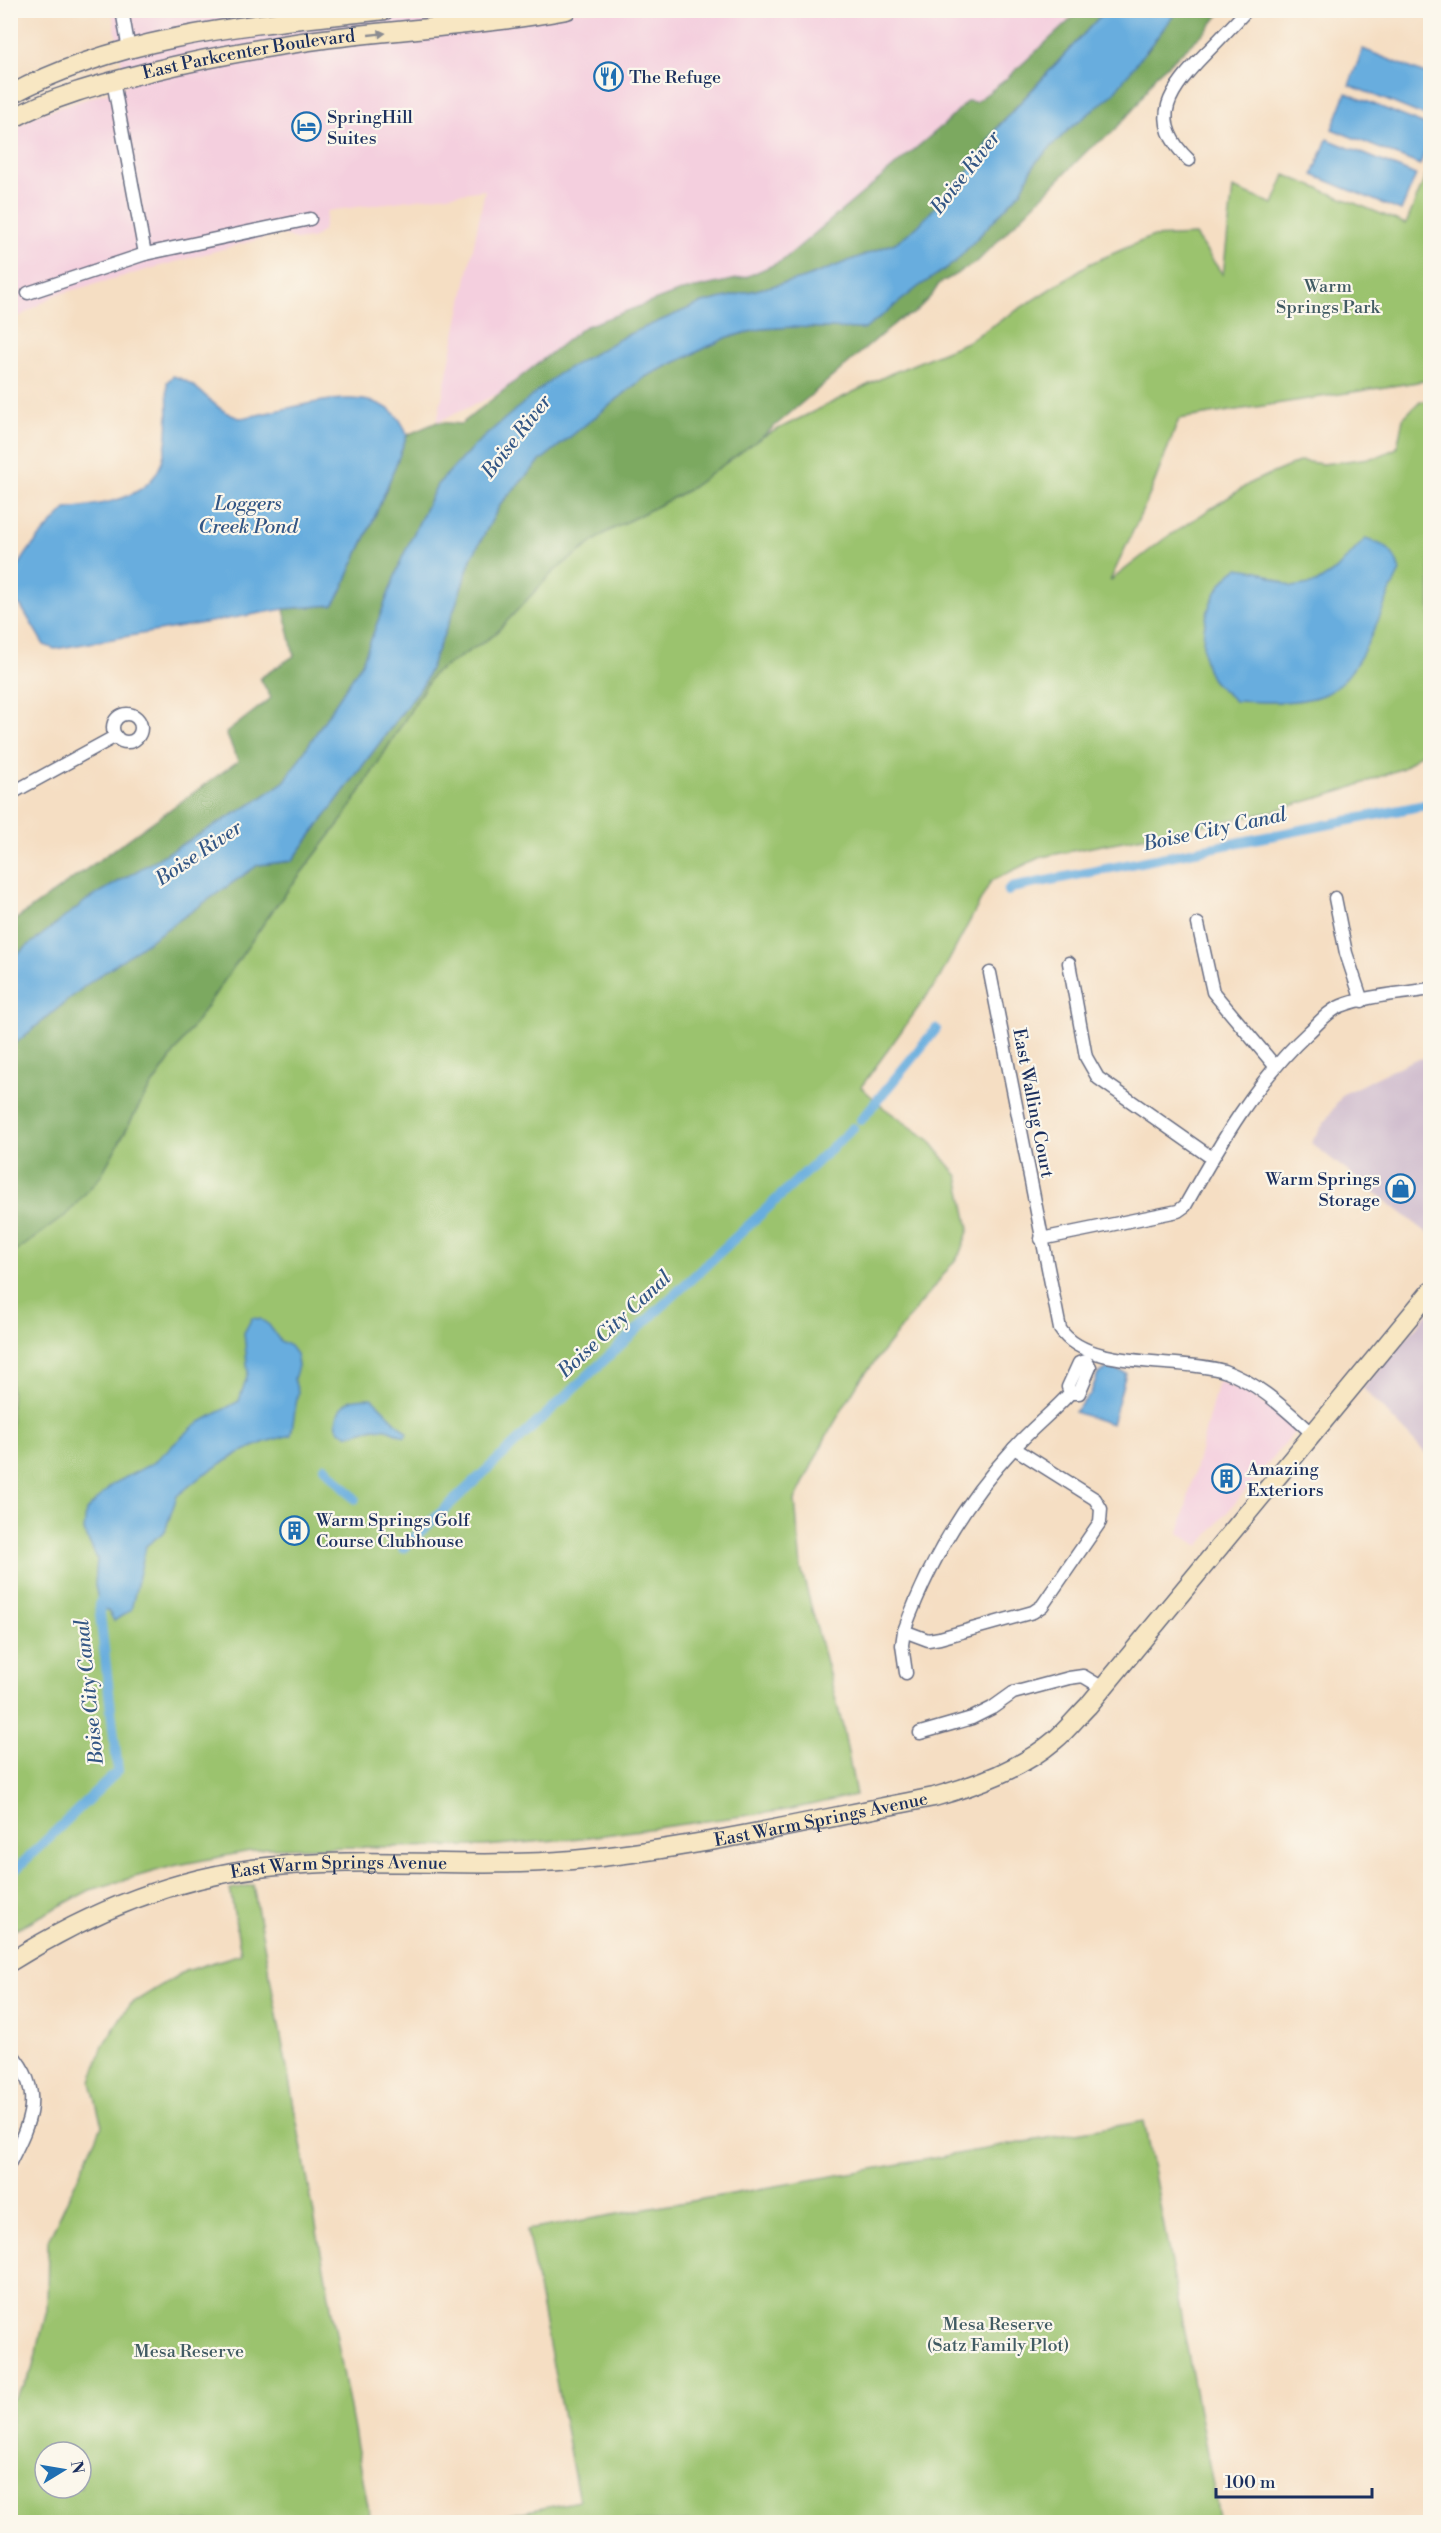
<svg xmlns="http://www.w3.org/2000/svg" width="1441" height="2533" font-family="'Libre Bodoni',serif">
<rect width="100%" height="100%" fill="#fbf7ec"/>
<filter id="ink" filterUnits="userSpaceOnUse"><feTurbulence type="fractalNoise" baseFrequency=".0167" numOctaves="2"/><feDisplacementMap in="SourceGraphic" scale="12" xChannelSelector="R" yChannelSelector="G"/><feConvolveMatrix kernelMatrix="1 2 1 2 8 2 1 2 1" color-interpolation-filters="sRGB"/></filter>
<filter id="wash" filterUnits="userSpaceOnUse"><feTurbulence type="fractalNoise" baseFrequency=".008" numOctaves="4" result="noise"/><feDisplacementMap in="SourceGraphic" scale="24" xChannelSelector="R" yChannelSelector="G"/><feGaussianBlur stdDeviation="1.35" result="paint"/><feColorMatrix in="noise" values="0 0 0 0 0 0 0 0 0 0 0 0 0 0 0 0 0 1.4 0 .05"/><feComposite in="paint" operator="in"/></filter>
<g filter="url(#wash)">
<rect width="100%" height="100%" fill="#f5dec3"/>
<!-- built -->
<g fill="#f4cfde">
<polygon points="112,11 1075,11 993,119 893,234 560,365 437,422 485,190 327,211 323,231 312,239 295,240 281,233 55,295 17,318 11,302 11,132 36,115 126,86"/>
<polygon points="1218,1381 1253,1396 1297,1429 1199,1546 1179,1533"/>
</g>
<!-- industrial -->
<g fill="#d0bdce">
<polygon points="1430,1057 1430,1235 1311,1143 1343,1094 1413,1060"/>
<polygon points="1430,1311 1430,1458 1363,1388"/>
</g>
<!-- green -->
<g fill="#9bc36e" stroke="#5b7966" stroke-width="1.5" fill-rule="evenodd">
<polygon points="1430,165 1430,380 1179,419 1150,494 1110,581 1164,539 1252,482 1301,461 1323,464 1377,457 1397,448 1403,418 1420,401 1430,402 1430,746 1403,768 1345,790 1266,813 1041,857 991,881 939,979 861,1087 884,1108 929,1140 958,1176 969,1229 959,1255 858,1383 827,1435 795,1500 801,1568 843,1727 856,1795 787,1810 582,1838 485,1846 266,1848 173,1866 90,1890 11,1932 11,1255 100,1177 144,1097 275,907 345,816 433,674 493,636 553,572 605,533 688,490 762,437 890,374 967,342 1089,264 1151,237 1195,235 1223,275 1233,188 1273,204 1285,175 1406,224"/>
<path d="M253,1885L371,2522H11V2401L24,2386L32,2370L47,2310L48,2241L102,2126L91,2082L103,2045L129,2005L185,1971L241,1954L230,1889ZM45,2452H81V2488H45Z"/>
<polygon points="1144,2121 1220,2522 472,2522 579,2501 527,2230"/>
</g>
<!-- forest -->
<g fill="#7ca961" stroke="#4c6c60" stroke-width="1.5">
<path d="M1080,11H1105L998,126L976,163L917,227L895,243L805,278L699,304L625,336L507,417L474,446L437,485L402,558L362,663L285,781L255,802L87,900L11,959V923L238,761L226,733L271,698L260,678L294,656L284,609L333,605C344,590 346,579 353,564C374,522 391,479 407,435L437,422L461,424L584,327L678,292L746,277L782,261L947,122L967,101L976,102L1005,80Z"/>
<polygon points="1177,11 1222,11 1206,31 1155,76 1137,105 1112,133 1089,149 977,262 939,284 932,295 913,314 900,319 762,437 688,490 605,533 553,572 493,636 433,674 345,816 275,907 144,1097 100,1177 66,1215 11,1255 11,1047 86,985 258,865 292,861 424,683 455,607 471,559 500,505 540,461 645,377 728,337 761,329 792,327 865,329 918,287 954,263 1021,191 1035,163 1147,51"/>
</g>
<!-- water -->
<g fill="#68adde" stroke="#426e9e" stroke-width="1.5">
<polygon points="1105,11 1177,11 1112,95 1069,129 1035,163 1021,191 954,263 918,287 865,329 792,327 761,329 728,337 645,377 540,461 501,503 471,559 455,607 424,683 292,861 258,865 86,985 11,1047 11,959 87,900 255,802 285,781 362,663 402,558 437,485 474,446 507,417 558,374 625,336 699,304 805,278 895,243 917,227 976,163 998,127"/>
<polygon points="1363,49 1430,76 1430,118 1349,85"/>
<polygon points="1346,93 1430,127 1430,138 1420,165 1332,129"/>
<polygon points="1327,139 1416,175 1401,211 1313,175"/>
<path d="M173,376C203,384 209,409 240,418C286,413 387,369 407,435C391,479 373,522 353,564C345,580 344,590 333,605L284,609L55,649L44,645L21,606L12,600C5,568 45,531 66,509C163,498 171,475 167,382Z"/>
<path d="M1365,539C1386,545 1394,549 1400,571C1381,606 1364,674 1327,693C1304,705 1260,702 1235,701C1228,694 1216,686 1211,678C1193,645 1207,587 1238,568L1258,571L1292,587L1316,583L1336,570Z"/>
<polygon points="252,1318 260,1319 269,1325 280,1341 290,1346 296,1354 298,1366 294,1379 298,1392 291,1435 265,1442 239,1453 204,1474 177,1496 165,1531 146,1546 131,1610 114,1621 109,1612 99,1605 95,1585 97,1559 84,1531 86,1511 113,1484 153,1463 195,1425 239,1401 248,1373 244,1333"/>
<polygon points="1108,1368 1126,1373 1112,1424 1074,1412 1090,1395 1098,1374"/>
<path d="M372,1398L407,1433L405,1437L387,1429L374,1428L348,1435L339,1431C335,1423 336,1420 339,1412C346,1397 357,1399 372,1398Z"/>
</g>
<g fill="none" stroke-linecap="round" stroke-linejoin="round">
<!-- canal -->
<g stroke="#68adde" stroke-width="10">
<polyline points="1008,891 1011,888 1430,804"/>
<polyline points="861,1120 936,1029"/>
<polyline points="325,1467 355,1499"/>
<polyline points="403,1548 853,1128"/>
<polyline points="10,1875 118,1771 99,1605 104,1594"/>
</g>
</g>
</g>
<g filter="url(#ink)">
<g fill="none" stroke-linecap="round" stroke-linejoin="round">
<defs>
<g id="street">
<polyline points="122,10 129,50"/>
<polyline points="113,81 145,254"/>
<path d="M1189,160C1146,119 1171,89 1205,54C1219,40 1233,25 1247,10"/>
<polyline points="28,293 145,254 310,219"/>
<circle cx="127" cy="728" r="14"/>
<polyline points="10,794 116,736"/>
<polyline points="1335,898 1346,953 1362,1001"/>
<polyline points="1198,924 1213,992 1275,1066"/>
<polyline points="1069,963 1086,1057 1098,1078 1212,1158"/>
<path d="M990,973L1060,1329C1087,1371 1178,1357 1224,1371C1259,1383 1286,1410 1313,1434"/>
<path d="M1041,1239L1178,1211L1185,1206C1221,1142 1255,1082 1309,1032C1319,1023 1328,1011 1341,1006C1368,995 1402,994 1430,989"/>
<polyline points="904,1631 928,1640 940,1638 1033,1612 1042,1606 1100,1522 1101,1509 1095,1499 1014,1448"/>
<path d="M906,1673L902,1645L904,1631C928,1564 966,1500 1015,1447C1032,1428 1053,1412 1070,1393H1079L1090,1367L1086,1361L1079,1363L1068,1387L1070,1393"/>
<polyline points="920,1733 972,1718 992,1708 1013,1693 1069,1678 1083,1676 1103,1688"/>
<path d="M10,2052C45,2091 31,2121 10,2162"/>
</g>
<g id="secondary">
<path d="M10,95C124,33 259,24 385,10"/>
<path id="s1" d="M10,120C53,96 101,84 148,72C201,59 255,49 309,41C395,29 482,26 567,10"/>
<path id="s2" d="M10,1962C89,1912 174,1877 267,1867C368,1856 471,1869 572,1860C694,1849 814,1820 934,1797C977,1785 1021,1769 1055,1740C1067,1730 1077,1717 1088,1706L1430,1292"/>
</g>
</defs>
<!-- street casing -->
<use href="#street" stroke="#676c81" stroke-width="15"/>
<!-- secondary casing -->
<use href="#secondary" stroke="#676c81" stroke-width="21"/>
<!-- street -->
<use href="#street" stroke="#fff" stroke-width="12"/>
<!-- secondary -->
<use href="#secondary" stroke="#f8e7c3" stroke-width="18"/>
</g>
<!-- one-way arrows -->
<defs><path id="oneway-solid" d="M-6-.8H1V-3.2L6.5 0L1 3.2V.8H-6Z" transform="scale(1.5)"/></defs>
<use fill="#8a8b90" href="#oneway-solid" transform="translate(377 34) rotate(-6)"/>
</g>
<!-- icons -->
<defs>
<symbol id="restaurant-ring" viewBox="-11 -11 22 22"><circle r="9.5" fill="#fbf7ec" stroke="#1f6fb2" stroke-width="1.5"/><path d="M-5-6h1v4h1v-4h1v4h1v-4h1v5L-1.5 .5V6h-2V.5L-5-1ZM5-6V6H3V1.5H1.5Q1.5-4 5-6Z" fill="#1f6fb2"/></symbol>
<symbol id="hotel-ring" viewBox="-11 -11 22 22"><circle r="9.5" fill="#fbf7ec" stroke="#1f6fb2" stroke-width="1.5"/><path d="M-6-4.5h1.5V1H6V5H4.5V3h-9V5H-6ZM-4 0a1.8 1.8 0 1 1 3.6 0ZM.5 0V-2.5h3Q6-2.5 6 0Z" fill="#1f6fb2"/></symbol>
<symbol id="shop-ring" viewBox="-11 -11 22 22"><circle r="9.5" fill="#fbf7ec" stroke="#1f6fb2" stroke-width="1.5"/><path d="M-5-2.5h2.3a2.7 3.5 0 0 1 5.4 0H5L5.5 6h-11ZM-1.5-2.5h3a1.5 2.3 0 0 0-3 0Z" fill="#1f6fb2"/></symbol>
<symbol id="building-ring" viewBox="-11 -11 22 22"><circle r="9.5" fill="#fbf7ec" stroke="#1f6fb2" stroke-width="1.5"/><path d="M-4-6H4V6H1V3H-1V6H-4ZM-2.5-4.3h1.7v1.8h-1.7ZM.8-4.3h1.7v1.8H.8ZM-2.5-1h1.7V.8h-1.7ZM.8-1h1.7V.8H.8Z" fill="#1f6fb2"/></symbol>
</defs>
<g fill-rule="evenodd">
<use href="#restaurant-ring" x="592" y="60" width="33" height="33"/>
<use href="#hotel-ring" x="290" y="110" width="33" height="33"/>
<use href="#shop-ring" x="1384" y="1172" width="33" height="33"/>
<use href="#building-ring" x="1210" y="1462" width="33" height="33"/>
<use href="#building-ring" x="278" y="1514" width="33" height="33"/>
</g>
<g text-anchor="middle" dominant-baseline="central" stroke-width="4.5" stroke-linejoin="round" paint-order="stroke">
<!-- street labels -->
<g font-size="18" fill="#1b2f5e" stroke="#fbf7ec">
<text stroke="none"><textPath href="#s1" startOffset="249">East Parkcenter Boulevard</textPath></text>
<text transform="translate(1033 1103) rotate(79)">East Walling Court</text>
<text stroke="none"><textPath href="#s2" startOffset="834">East Warm Springs Avenue</textPath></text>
<text stroke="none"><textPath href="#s2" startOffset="348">East Warm Springs Avenue</textPath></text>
</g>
<!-- poi labels -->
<g font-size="18" fill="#1b2f5e" stroke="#fbf7ec" text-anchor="start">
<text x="629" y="77">The Refuge</text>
<text x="327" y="117">SpringHill<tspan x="327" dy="21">Suites</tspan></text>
<text x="1380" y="1179" text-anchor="end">Warm Springs<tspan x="1380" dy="21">Storage</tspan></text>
<text x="1247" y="1469">Amazing<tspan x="1247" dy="21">Exteriors</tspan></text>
<text x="316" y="1520">Warm Springs Golf<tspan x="316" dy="21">Course Clubhouse</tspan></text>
</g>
<!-- park labels -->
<g font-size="18" fill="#415b63" stroke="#fbf7ec">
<text x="1328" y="286">Warm<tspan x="1328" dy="21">Springs Park</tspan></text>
<text x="998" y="2324">Mesa Reserve<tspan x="998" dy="21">(Satz Family Plot)</tspan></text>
<text x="189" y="2351">Mesa Reserve</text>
</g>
<!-- water labels -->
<g font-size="20" font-style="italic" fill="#325584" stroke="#fbf7ec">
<text transform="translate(966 173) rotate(-52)">Boise River</text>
<text transform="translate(517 437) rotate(-52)">Boise River</text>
<text x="248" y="504">Loggers<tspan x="248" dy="23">Creek Pond</tspan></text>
<text transform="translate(1215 830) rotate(-12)">Boise City Canal</text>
<text transform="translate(199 854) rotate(-34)">Boise River</text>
<text transform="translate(615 1325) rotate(-43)">Boise City Canal</text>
<text transform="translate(90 1692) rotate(-96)">Boise City Canal</text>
</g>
</g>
<!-- margin -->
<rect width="1441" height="2533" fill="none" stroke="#fbf7ec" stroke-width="36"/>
<!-- north arrow -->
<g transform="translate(63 2470) rotate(79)"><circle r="28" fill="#fbf7ec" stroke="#a1a7b3" stroke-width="1.5"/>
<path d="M0-4.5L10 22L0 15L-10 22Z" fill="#1f6fb2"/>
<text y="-9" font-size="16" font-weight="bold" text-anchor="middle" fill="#1b2f5e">N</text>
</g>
<!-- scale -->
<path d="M1216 2488v9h156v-9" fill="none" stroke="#1b2f5e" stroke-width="3"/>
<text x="1225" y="2488" font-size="18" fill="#1b2f5e" stroke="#fbf7ec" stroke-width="4.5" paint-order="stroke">100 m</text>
</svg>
